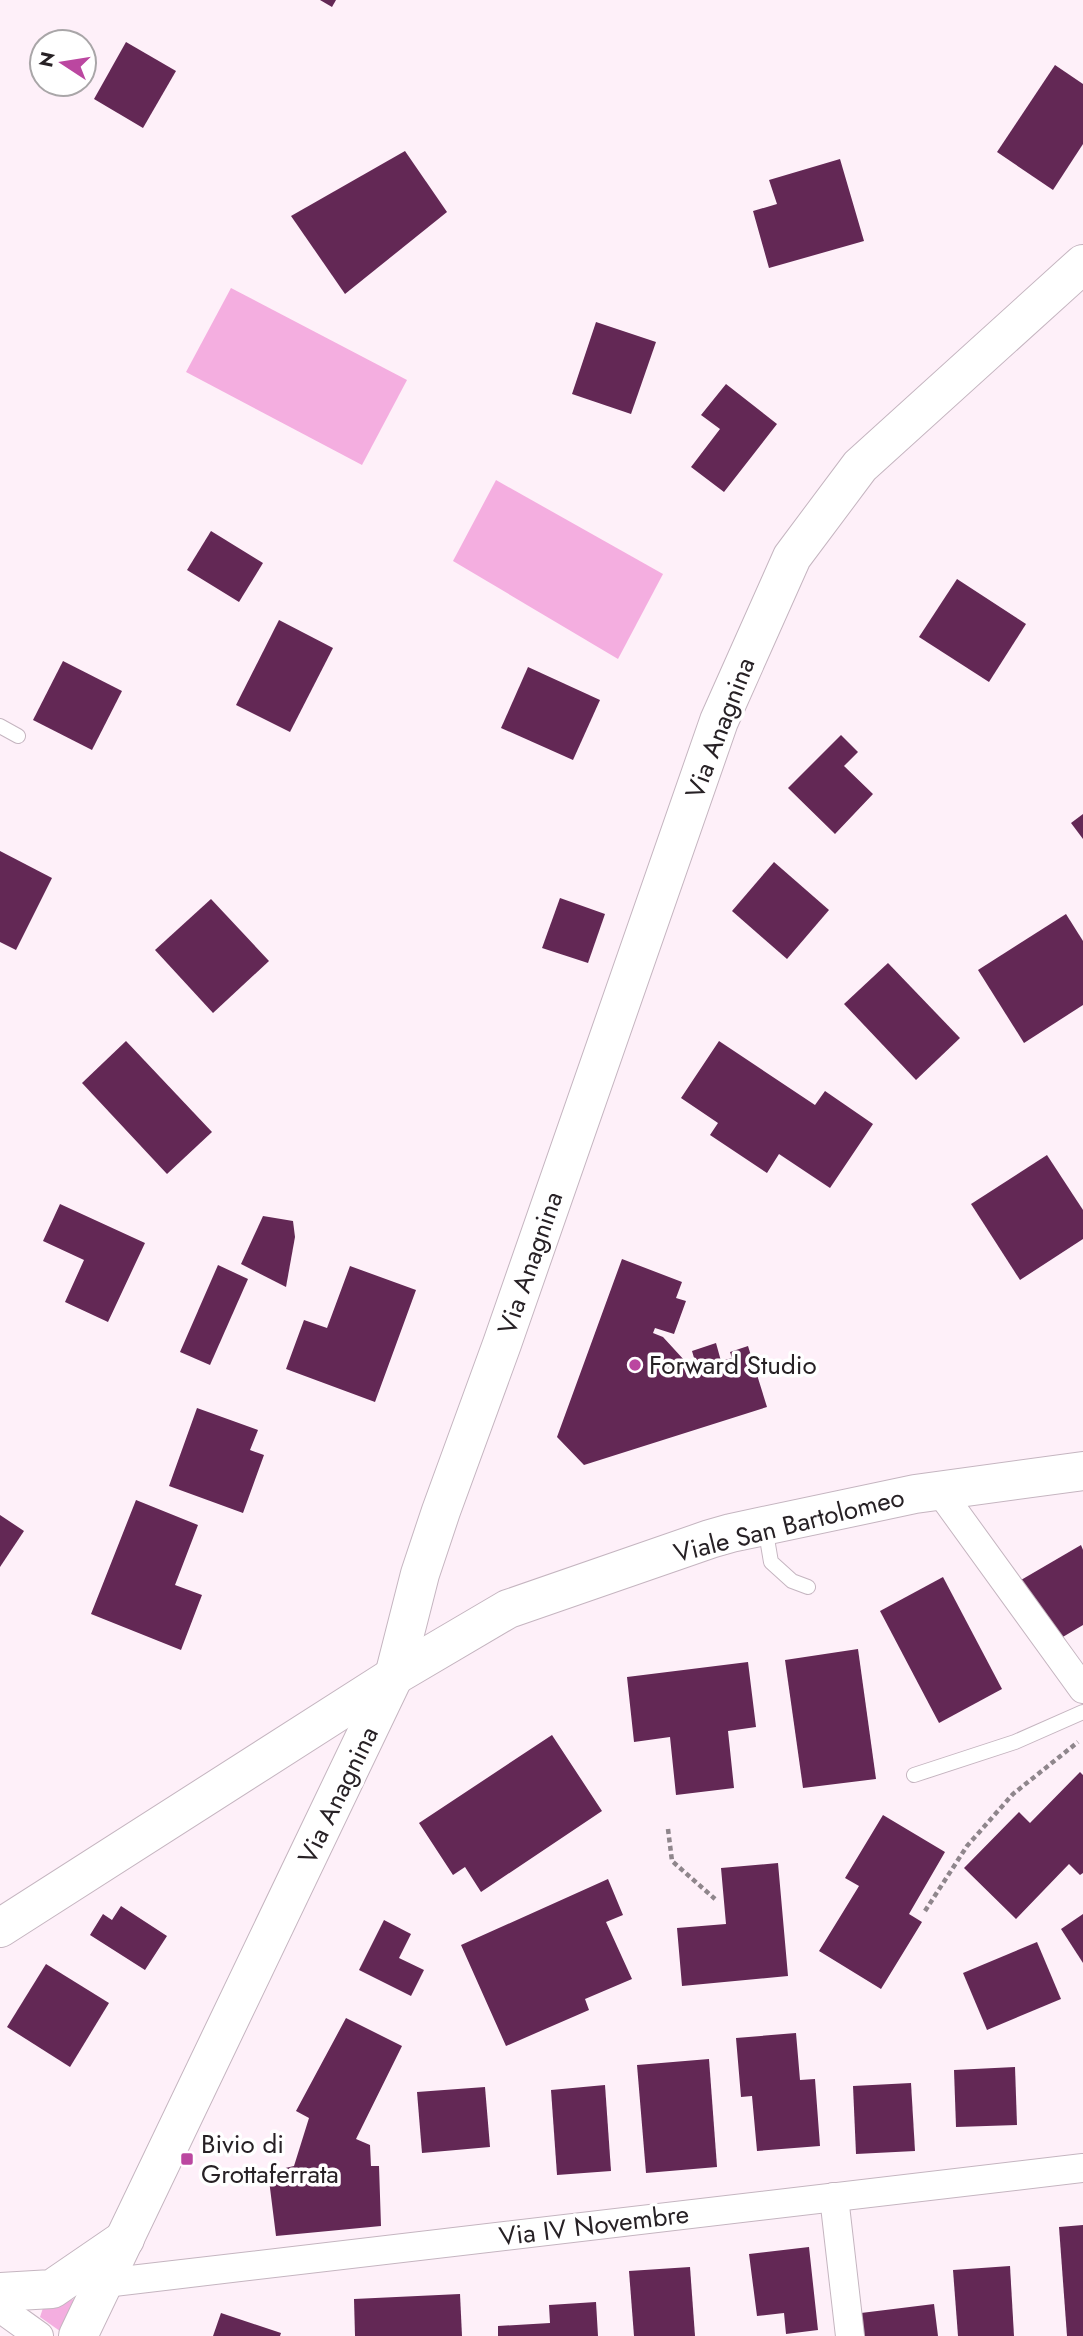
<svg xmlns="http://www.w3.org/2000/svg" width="1083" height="2336" font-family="Jost,sans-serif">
<rect width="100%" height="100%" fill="#fef0f9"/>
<!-- green -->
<g fill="#f4aee0">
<polygon points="231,288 407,380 362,465 186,372"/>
<polygon points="496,480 663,574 618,659 453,561"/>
<polygon points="81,2297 67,2336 40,2317 43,2308"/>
</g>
<!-- building -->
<g fill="#632855">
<polygon points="320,0 336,0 332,7"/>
<polygon points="126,42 176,71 143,128 94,99"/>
<polygon points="1055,65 1083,84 1083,144 1053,190 997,152"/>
<polygon points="405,151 447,212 345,294 291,216"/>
<polygon points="840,159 864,241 769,268 753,211 777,204 769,180"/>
<polygon points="596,322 656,342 631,414 572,394"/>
<polygon points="726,384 777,424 724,492 691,467 720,429 701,415"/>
<polygon points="211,531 263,563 239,602 187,570"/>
<polygon points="957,579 1026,624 989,682 919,637"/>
<polygon points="279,620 333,648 290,732 236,705"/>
<polygon points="63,661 122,691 92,750 33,720"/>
<polygon points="528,667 600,700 573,760 501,728"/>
<polygon points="841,735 858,752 844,766 873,794 835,834 788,788"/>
<polygon points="1083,814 1083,839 1071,823"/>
<polygon points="0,851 52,878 16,950 0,942"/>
<polygon points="774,862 829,910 787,959 732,911"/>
<polygon points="560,898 605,914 588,963 542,948"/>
<polygon points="211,899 269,961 213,1013 155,950"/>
<polygon points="1066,914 1083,941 1083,1005 1024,1043 978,970"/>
<polygon points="888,963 960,1038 916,1080 844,1004"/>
<polygon points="126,1041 212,1132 167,1174 82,1083"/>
<polygon points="719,1041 815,1105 825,1091 873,1124 830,1188 779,1154 767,1173 710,1135 718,1123 681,1098"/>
<polygon points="1047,1155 1083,1210 1083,1239 1020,1280 971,1204"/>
<polygon points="60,1204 145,1243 108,1322 65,1302 84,1260 43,1241"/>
<polygon points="263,1216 293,1221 295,1237 286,1287 241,1264"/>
<polygon points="622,1259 682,1282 676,1298 686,1301 674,1334 655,1328 653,1333 663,1337 685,1361 688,1372 697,1368 692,1351 716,1343 721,1361 732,1358 730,1352 748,1346 767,1407 584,1465 557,1437"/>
<polygon points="218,1265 248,1279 210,1365 180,1352"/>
<polygon points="350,1266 416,1290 375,1402 286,1369 304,1320 327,1328"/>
<polygon points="197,1408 258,1430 250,1450 264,1455 243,1513 169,1486"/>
<polygon points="136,1500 198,1525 175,1585 202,1595 181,1650 91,1614"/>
<polygon points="0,1515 24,1531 0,1567"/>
<polygon points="1081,1545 1083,1550 1083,1625 1056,1641 1021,1580"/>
<polygon points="943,1577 1002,1689 939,1723 880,1611"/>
<polygon points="858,1649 876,1779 803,1788 785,1660"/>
<polygon points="748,1662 756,1727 728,1731 734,1788 676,1795 670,1737 634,1742 627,1677"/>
<polygon points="552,1735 602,1811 481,1892 465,1867 453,1875 419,1823"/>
<polygon points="1080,1772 1083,1775 1083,1873 1080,1875 1069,1864 1016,1919 964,1868 1019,1812 1030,1823"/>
<polygon points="883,1815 945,1852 909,1914 922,1922 881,1989 819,1951 859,1886 845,1878"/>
<polygon points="778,1863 788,1976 682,1986 677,1928 726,1924 721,1868"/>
<polygon points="608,1879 623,1915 606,1922 632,1979 585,1999 589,2010 506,2046 461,1945"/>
<polygon points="121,1906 167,1936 145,1970 90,1935 103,1914 112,1920"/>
<polygon points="1083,1914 1083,1963 1061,1929"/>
<polygon points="384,1920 411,1934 399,1958 424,1970 411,1996 359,1970"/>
<polygon points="1037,1942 1061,1999 987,2030 963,1973"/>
<polygon points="46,1964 109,2003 70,2067 7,2027"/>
<polygon points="346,2018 402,2046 356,2139 370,2145 371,2166 379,2166 381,2226 276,2236 268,2172 294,2166 309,2118 296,2111"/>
<polygon points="796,2033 800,2080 815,2079 820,2146 757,2151 752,2096 741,2097 736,2038"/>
<polygon points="709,2059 717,2167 646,2173 637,2065"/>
<polygon points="1015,2067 1017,2125 956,2127 954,2070"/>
<polygon points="911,2083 915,2151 856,2154 853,2086"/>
<polygon points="605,2085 611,2171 557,2175 551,2090"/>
<polygon points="485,2087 490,2147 422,2153 417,2092"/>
<polygon points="1083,2225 1083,2336 1067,2336 1059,2227"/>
<polygon points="809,2247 818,2330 786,2334 784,2313 757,2316 749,2254"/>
<polygon points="1010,2266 1014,2336 958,2336 953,2270"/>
<polygon points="690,2267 695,2336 634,2336 629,2271"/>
<polygon points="460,2294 462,2336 355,2336 354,2299"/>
<polygon points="596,2302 598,2336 498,2336 498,2326 550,2323 549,2305"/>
<polygon points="934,2304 938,2336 864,2336 861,2313"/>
<polygon points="221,2313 281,2333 280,2336 213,2336"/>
</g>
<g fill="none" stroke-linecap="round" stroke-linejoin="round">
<defs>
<g id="lane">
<polyline points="0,726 18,736"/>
<polyline points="765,1527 771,1562 792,1581 808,1587"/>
<polyline points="914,1775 1015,1742 1083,1712"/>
</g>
<g id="street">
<polyline points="939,1490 1083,1689"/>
<polyline points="834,2197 850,2336"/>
<polyline points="105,2283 1083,2168"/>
<polyline points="0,2308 39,2336"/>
</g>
<g id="secondary">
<polyline points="0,1928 394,1676 508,1609 710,1539 731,1533 915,1494 1083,1471"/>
<polyline points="0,2292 52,2289 125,2239"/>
<polyline points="78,2336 394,1676 420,1574 441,1511 502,1344 719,721 792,557 860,466 1083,264"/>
</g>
</defs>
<!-- lane casing -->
<use href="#lane" stroke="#c5b5c0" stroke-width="16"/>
<!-- street casing -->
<use href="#street" stroke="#c5b5c0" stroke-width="30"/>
<!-- secondary casing -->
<use href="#secondary" stroke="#c5b5c0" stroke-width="40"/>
<!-- path -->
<g stroke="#8f868c" stroke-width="4.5" stroke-dasharray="5 3.5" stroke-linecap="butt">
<polyline points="668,1829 672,1861 715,1899"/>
<polyline points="925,1911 967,1846 1013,1794 1078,1742"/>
</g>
<!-- lane -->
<use href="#lane" stroke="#fff" stroke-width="14"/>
<!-- street -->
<use href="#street" stroke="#fff" stroke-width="28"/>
<!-- secondary -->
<use href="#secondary" stroke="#fff" stroke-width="38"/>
</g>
<!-- markers -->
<g fill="#bb47a0" stroke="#fff" stroke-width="2.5">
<circle cx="635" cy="1365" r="7"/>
<rect x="180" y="2152" width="14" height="14" rx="3.5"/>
</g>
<g text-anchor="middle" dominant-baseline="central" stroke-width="7" stroke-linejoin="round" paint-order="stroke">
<!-- street labels -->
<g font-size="26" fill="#272125" stroke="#fff">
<text transform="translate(720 728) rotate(-69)">Via Anagnina</text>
<text transform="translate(530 1263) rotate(-71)">Via Anagnina</text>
<text transform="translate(789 1525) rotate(-14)">Viale San Bartolomeo</text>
<text transform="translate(338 1795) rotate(-64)">Via Anagnina</text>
<text transform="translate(594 2225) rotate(-7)">Via IV Novembre</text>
</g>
<!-- poi labels -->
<g font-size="26" fill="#272125" stroke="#fff" text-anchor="start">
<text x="649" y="1365">Forward Studio</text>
<text x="201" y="2144">Bivio di<tspan x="201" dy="30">Grottaferrata</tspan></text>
</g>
</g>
<!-- north arrow -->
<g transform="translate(63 63) rotate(282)"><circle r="33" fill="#ffffff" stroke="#a9a6a8" stroke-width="2"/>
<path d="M0-5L12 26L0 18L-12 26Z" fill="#bb47a0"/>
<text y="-10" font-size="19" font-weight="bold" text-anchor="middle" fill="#272125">N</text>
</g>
</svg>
